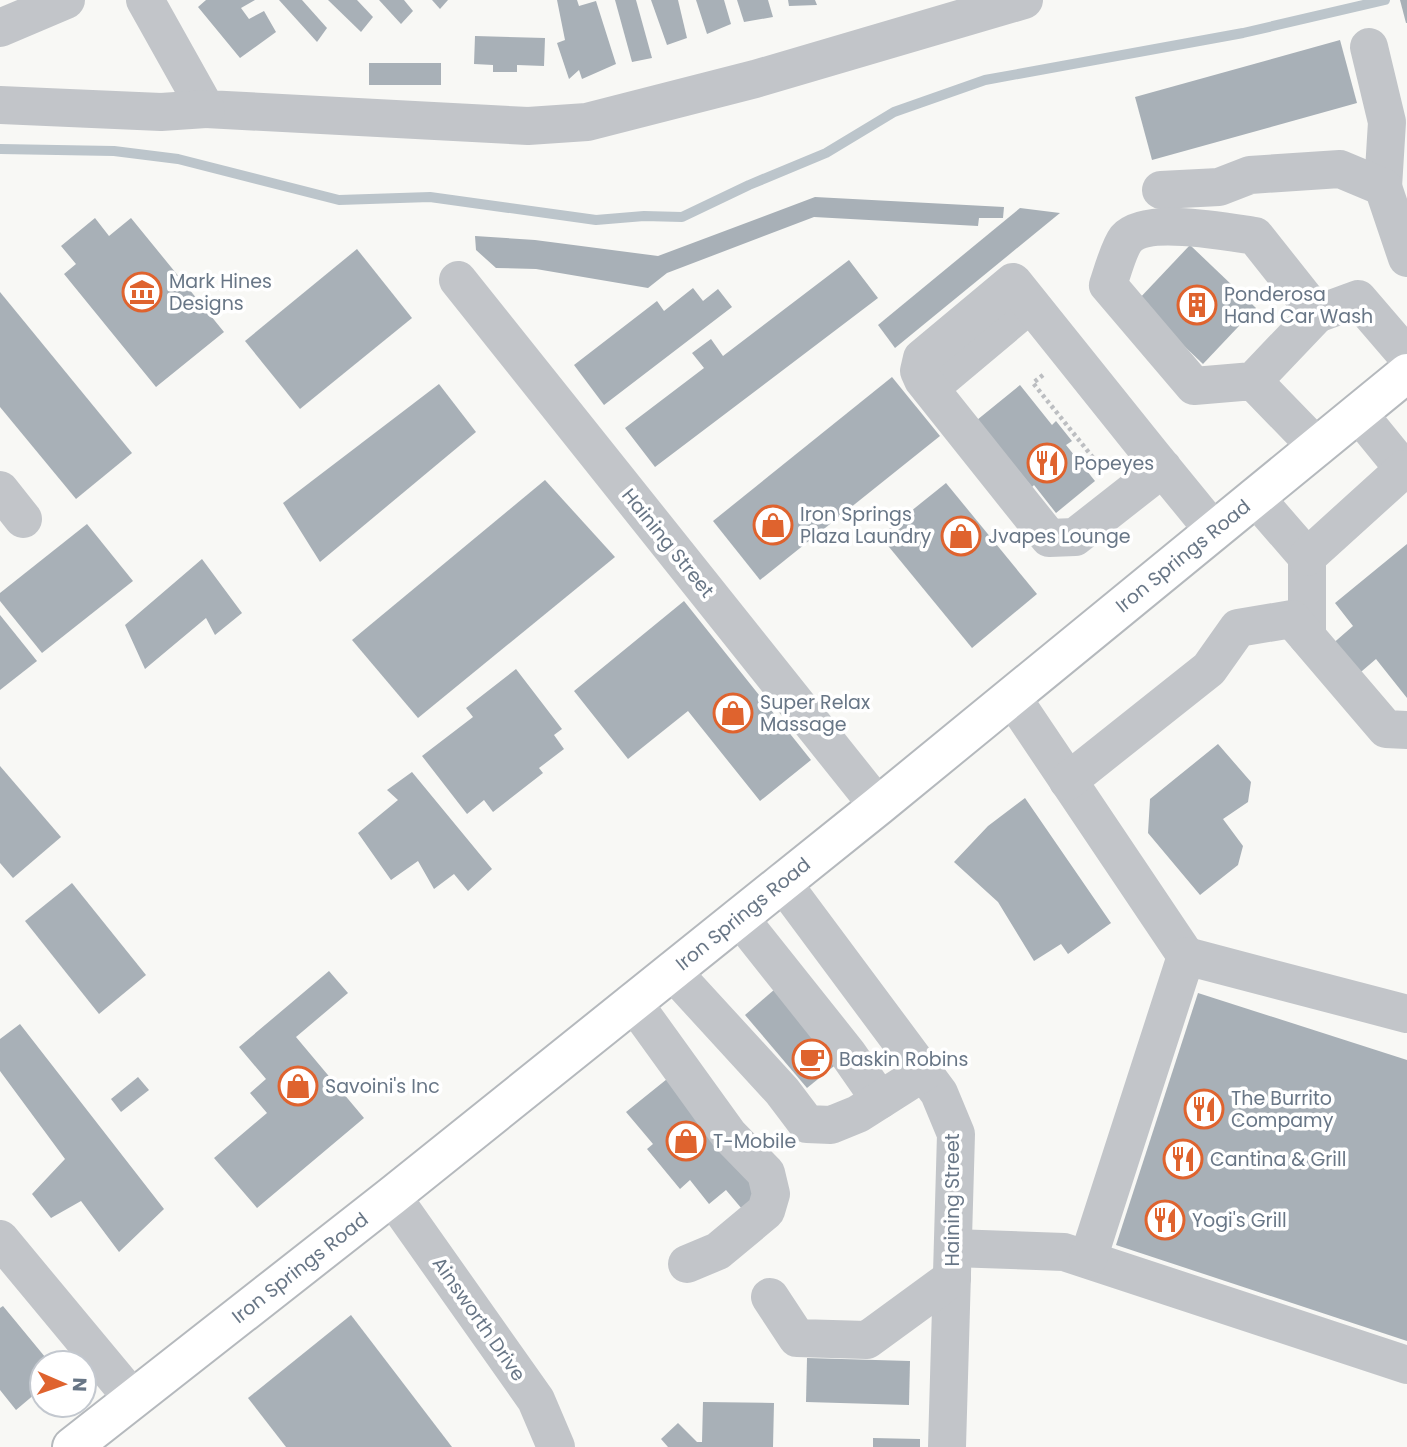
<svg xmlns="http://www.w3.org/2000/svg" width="1407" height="1447" font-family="Poppins,sans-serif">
<rect width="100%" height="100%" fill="#f8f8f5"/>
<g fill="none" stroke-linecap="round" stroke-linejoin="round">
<!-- stream -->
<polyline stroke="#bcc5cb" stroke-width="10" points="0,149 114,151 178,159 339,200 430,197 596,220 644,216 682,217 749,185 826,153 894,112 985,80 1243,33 1385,0"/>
</g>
<!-- building -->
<g fill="#a8b0b7">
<polygon points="206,0 255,0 241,8 249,19 264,11 276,32 240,58 198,7"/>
<polygon points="279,0 302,0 327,28 317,42"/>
<polygon points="328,0 357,0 373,17 361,32"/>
<polygon points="379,0 404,0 413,11 401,24"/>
<polygon points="432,0 448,0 440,9"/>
<polygon points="557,0 577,0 579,6 596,1 616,64 582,79 579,70 569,79 557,43 565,40"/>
<polygon points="615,0 636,0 652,58 632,62"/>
<polygon points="651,0 678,0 687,38 667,45"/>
<polygon points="696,0 724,0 731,24 707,34"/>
<polygon points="737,0 768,0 773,17 744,22"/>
<polygon points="788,0 815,0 817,5 789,6"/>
<polygon points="1400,0 1407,0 1407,23 1406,23"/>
<polygon points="475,36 545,38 544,66 517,65 517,72 493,72 493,65 474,64"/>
<polygon points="1340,40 1357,103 1152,160 1135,97"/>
<rect x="369" y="63" width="72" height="22"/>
<polygon points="815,197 1004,207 1003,218 979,218 978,226 814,217 667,273 648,288 536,269 496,268 476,250 475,236 535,240 658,256"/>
<polygon points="1020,208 1060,213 895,348 878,325"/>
<polygon points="95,218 109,236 131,218 224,332 156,387 64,274 76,264 61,246"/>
<polygon points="1190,245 1256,308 1203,364 1137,301"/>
<polygon points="357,249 412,318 300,409 245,341"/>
<polygon points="849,260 878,298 655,467 625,428 704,368 692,353 711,339 723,356"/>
<polygon points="693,288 703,301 718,289 732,307 604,405 574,365 657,301 664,311"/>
<polygon points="0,292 132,453 76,499 0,407"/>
<polygon points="892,377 940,436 760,580 713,521"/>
<polygon points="439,384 476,432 320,562 283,503"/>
<polygon points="1020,385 1052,425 1056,421 1072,441 1066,445 1095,481 1056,513 1034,485 1032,487 977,420"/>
<polygon points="545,480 615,557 418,718 352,640"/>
<polygon points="946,483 1037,594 972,648 880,536"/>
<polygon points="87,524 133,581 42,653 0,601 0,593"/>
<polygon points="1407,544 1407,698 1376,659 1355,677 1330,646 1353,626 1335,603"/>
<polygon points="202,559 242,613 215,635 206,618 145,669 125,625"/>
<polygon points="684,601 811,760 760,801 688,711 628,759 574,691"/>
<polygon points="0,615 37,661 0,690"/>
<polygon points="516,669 562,729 554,735 564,749 539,768 543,773 493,812 484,800 467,814 422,756 473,717 466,708"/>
<polygon points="1218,744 1251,782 1248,802 1223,819 1243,846 1238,865 1200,895 1148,833 1150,799"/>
<polygon points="0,766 61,837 13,878 0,863"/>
<polygon points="412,772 492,869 468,891 454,874 434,889 418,861 391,880 358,833 398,800 387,790"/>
<polygon points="1025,798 1111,923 1068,954 1061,944 1034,961 998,902 954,862 988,826"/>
<polygon points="72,883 146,975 99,1014 25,921"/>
<polygon points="329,971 348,993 296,1037 364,1118 257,1208 214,1158 267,1113 250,1093 266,1079 239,1047"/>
<polygon points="775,989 839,1062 807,1088 745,1015"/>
<polygon points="1198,993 1407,1060 1407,1341 1116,1245"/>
<polygon points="20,1024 164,1209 119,1252 81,1201 51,1218 32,1194 65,1159 0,1071 0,1039"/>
<polygon points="672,1075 760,1194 742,1209 726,1190 709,1204 690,1180 680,1189 647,1149 653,1144 626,1112"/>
<polygon points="138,1077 149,1090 121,1112 111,1099"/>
<polygon points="3,1306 50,1363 42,1363 42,1388 16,1410 0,1390 0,1308"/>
<polygon points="351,1315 452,1447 286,1447 248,1398"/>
<polygon points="807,1358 910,1361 909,1405 806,1402"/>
<polygon points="703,1402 774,1403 773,1447 668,1447 661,1439 678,1423 697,1442 702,1442"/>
<polygon points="873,1438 920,1439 920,1447 873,1447"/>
</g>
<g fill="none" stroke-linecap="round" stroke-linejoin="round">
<defs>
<polyline id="major" points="72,1447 392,1196 878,806 1407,373"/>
</defs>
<!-- major casing -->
<use href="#major" stroke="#b5b9bd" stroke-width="42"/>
<!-- path -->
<polyline stroke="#bcbec1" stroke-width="4.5" stroke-dasharray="3.5 3.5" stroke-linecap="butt" points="1043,375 1033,383 1103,470"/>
<!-- minor -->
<g stroke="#c2c5c9" stroke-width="38">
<polyline points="145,0 206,109 528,126 587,122 755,79 1024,0"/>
<polyline points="0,28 66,0"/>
<polyline points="1369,47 1387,122 1383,187"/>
<polyline points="0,105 161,112 206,109"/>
<polyline points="1161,190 1219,187 1250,175 1340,169 1383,187 1407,258"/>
<polyline points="458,280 878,806"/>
<polyline points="1317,314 1358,299 1407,356"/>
<path d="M1253,381L1194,386L1108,285C1112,273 1119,248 1126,239C1146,216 1227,232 1255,236L1317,314L1253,381L1317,447"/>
<polyline points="930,388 1030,304"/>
<polyline points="1358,413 1407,473"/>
<polyline points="1163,468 1075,537 1049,538 923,380 919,371 922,358 1013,282 1151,454 1214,531"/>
<polyline points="0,490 23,519"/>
<polyline points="1255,497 1307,557 1307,636"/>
<polyline points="1307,557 1404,469"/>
<polyline points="1012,697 1186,956"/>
<polyline points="1068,781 1209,669 1238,628 1292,619 1386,729 1407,730"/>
<polyline points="782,882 939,1093 956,1134 947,1447"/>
<polyline points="739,917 848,1054 880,1100"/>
<polyline points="672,971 782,1091 807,1124 831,1125 858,1114 924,1072"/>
<polyline points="633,1002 729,1135 766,1173 771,1194 766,1211 718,1251 687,1264"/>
<polyline points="392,1196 536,1400 556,1447"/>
<polyline points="0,1239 133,1399"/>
<polyline points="953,1248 1064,1252 1407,1365"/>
<polyline points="1088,1259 1186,956 1407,1014"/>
<polyline points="770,1297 797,1338 867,1340 952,1278"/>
</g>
<!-- major -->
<use href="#major" stroke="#fff" stroke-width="38"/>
</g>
<!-- icons -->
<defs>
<symbol id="museum-ring" viewBox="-11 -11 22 22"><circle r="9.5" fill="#fff" stroke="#df632e" stroke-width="1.5"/><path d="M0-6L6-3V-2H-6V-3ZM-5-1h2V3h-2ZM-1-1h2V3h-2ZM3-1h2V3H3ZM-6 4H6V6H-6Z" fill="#df632e"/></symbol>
<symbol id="building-ring" viewBox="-11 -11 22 22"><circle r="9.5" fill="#fff" stroke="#df632e" stroke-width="1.5"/><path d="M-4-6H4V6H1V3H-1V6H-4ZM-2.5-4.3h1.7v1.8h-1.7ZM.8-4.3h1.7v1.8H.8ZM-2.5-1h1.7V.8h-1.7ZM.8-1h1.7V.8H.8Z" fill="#df632e"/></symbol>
<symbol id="restaurant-ring" viewBox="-11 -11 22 22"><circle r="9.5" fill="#fff" stroke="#df632e" stroke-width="1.5"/><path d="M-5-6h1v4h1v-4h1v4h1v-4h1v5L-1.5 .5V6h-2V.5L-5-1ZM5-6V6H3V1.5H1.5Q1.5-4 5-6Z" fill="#df632e"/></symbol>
<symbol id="shop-ring" viewBox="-11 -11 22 22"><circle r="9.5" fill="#fff" stroke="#df632e" stroke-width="1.5"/><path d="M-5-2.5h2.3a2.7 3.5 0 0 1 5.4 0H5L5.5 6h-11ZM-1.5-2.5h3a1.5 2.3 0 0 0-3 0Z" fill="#df632e"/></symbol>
<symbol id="cafe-ring" viewBox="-11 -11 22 22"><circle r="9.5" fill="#fff" stroke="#df632e" stroke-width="1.5"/><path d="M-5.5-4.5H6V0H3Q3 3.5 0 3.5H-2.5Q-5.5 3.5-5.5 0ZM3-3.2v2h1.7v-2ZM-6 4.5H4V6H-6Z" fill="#df632e"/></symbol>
</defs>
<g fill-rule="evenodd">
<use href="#museum-ring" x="120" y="270" width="44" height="44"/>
<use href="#building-ring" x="1175" y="283" width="44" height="44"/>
<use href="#restaurant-ring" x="1025" y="441" width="44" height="44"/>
<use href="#shop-ring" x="751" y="503" width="44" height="44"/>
<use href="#shop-ring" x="939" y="514" width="44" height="44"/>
<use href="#shop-ring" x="711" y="691" width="44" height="44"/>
<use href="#cafe-ring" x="790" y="1037" width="44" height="44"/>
<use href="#shop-ring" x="276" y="1064" width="44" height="44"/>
<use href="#restaurant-ring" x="1182" y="1087" width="44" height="44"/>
<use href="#shop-ring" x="664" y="1119" width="44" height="44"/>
<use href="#restaurant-ring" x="1161" y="1137" width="44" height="44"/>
<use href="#restaurant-ring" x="1143" y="1198" width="44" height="44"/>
</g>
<g text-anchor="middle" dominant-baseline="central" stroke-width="7" stroke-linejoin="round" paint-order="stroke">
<!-- poi labels -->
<g font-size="19" fill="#687686" stroke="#fff" text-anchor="start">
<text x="169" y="281">Mark Hines<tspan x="169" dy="22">Designs</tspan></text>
<text x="1224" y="294">Ponderosa<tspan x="1224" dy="22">Hand Car Wash</tspan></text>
<text x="1074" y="463">Popeyes</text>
<text x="800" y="514">Iron Springs<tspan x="800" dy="22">Plaza Laundry</tspan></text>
<text x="988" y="536">Jvapes Lounge</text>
<text x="760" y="702">Super Relax<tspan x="760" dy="22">Massage</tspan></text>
<text x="839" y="1059">Baskin Robins</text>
<text x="325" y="1086">Savoini's Inc</text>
<text x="1231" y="1098">The Burrito<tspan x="1231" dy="22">Compamy</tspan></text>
<text x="713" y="1141">T-Mobile</text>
<text x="1210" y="1159">Cantina &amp; Grill</text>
<text x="1192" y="1220">Yogi's Grill</text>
</g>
<!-- street labels -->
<g font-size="19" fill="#687686" stroke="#fff">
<text transform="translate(668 543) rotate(51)">Haining Street</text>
<text transform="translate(1183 556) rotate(-39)">Iron Springs Road</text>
<text transform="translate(743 914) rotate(-39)">Iron Springs Road</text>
<text transform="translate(952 1200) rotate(-90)">Haining Street</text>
<text transform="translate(300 1268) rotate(-38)">Iron Springs Road</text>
<text transform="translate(479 1319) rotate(55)">Ainsworth Drive</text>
</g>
</g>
<!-- north arrow -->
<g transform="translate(63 1384) rotate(92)"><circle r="33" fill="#ffffff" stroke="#c3c8cf" stroke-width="2"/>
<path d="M0-5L12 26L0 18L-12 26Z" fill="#df632e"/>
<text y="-10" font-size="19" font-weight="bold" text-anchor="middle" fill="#687686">N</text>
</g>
</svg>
